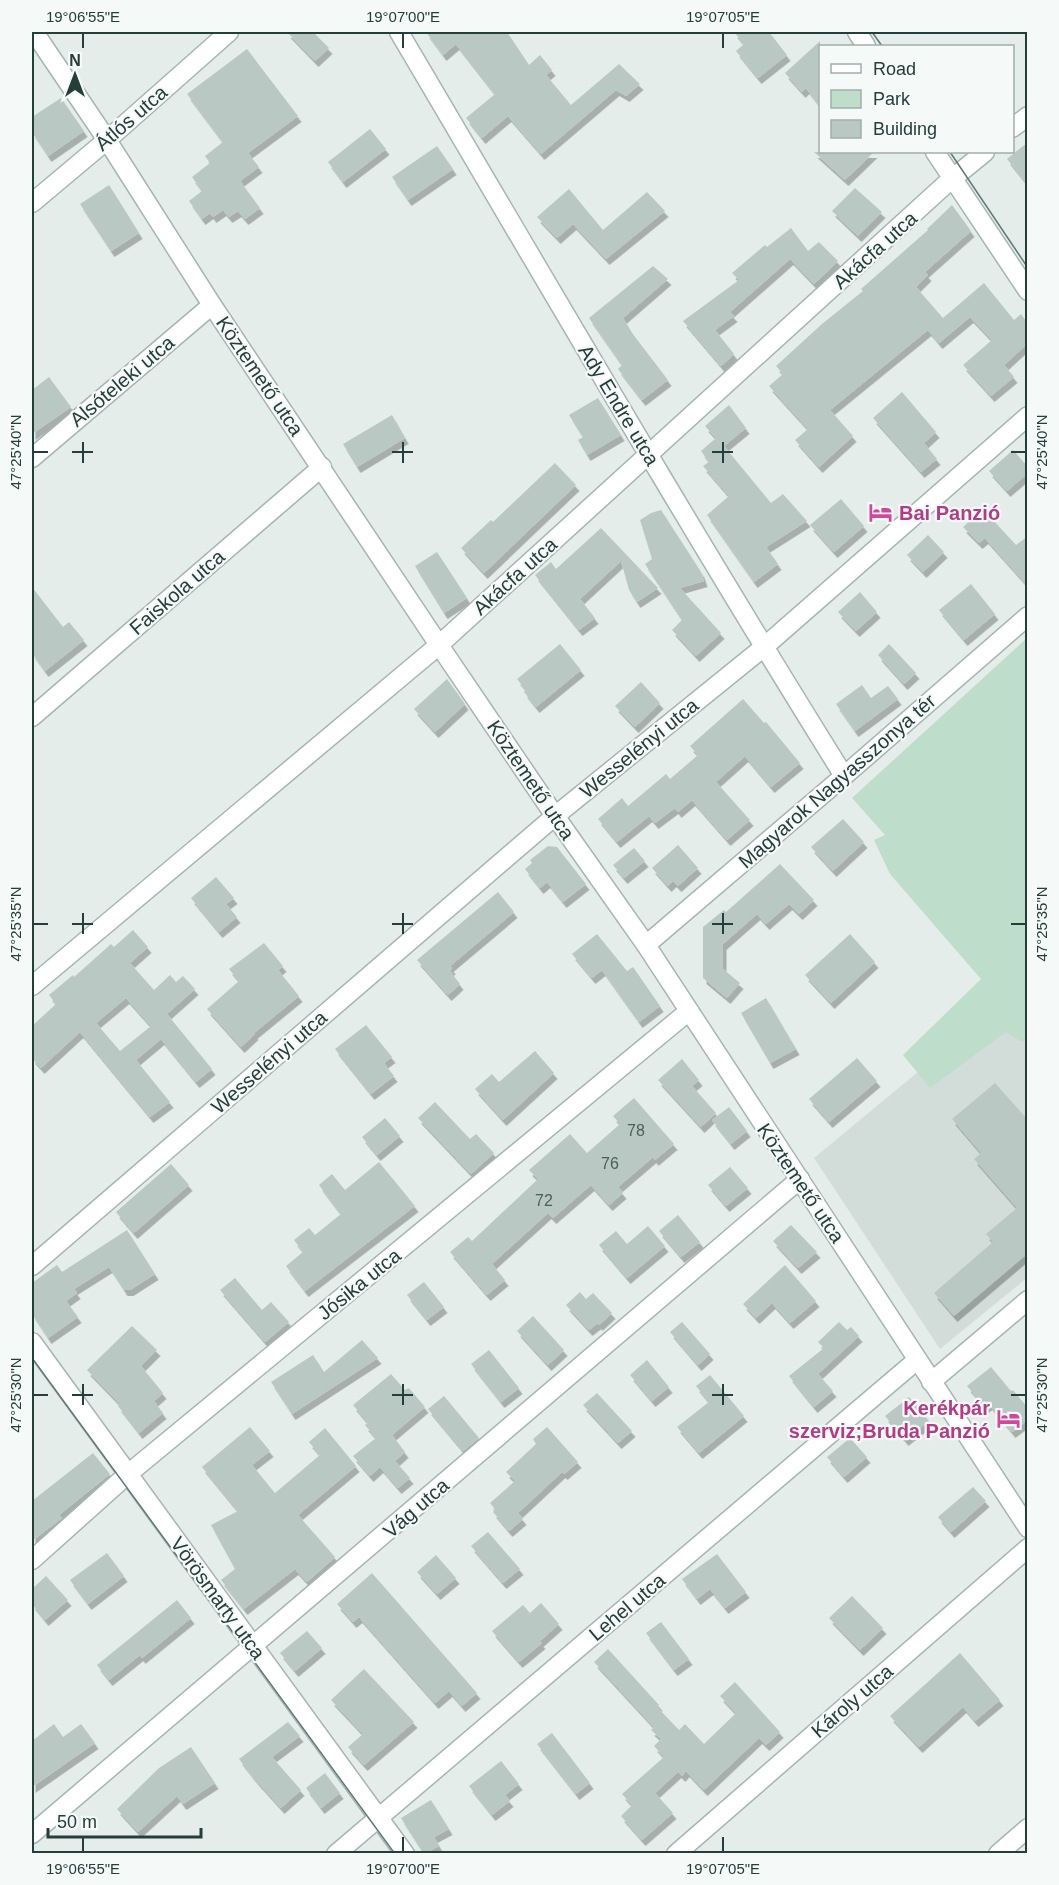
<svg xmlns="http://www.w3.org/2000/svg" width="1059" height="1885" font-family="Helvetica,sans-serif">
<defs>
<filter id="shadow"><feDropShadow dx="3.5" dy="6" stdDeviation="0" flood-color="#0004"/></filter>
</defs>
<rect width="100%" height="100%" fill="#e4edea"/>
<!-- built -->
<polygon fill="#d2ddd9" points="1017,990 1027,1001 1027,1278 940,1349 814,1158"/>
<!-- green -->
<polygon fill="#bfddcb" points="1027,638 1027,1038 1022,1042 1006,1032 930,1088 903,1055 981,979 890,874 874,840 885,835 852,798"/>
<!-- building -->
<g fill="#bac8c4" fill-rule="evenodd" filter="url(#shadow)">
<polygon points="287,32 313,32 329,48 315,61"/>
<polygon points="426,32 507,32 529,65 540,55 552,70 546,75 571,105 619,64 640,84 626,96 616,90 541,154 508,116 482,138 466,118 495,94 456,44 443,55"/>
<polygon points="734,32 769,32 787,55 758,78 736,51 744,44"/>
<polygon points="820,41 820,106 806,88 802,92 785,73"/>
<polygon points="247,49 298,116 248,153 259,167 240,181 260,208 245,219 238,211 229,217 223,210 213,217 210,213 202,219 189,201 202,191 192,177 210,163 205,156 223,142 187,94"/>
<polygon points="61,98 84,131 48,156 32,132 32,117"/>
<polygon points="370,129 386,149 343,182 328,162"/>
<polygon points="1028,142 1028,185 1007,159"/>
<polygon points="437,146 453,169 408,200 392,177"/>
<polygon points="814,152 874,152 845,180"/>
<polygon points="109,185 139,233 111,251 80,204"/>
<polygon points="855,188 882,212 858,236 832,211"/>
<polygon points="569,189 603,230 647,192 665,211 606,259 573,224 557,238 537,217"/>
<polygon points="952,205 971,231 925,272 928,275 916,287 943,318 984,283 1014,320 1021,314 1028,324 1028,343 1004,365 1014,377 991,396 963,365 992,340 970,317 939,343 928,330 830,410 853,436 819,467 795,440 808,429 769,386 783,374 776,366 822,324 863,291 861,289 928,230 927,229"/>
<polygon points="791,228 808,251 819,242 838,261 814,284 790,259 730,312 734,316 715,330 734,354 721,366 683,321 739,280 732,273 765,245 767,247"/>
<polygon points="653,266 668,279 623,318 632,333 668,380 642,400 618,369 622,365 589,318"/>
<polygon points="49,377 71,407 32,434 32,390"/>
<polygon points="902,392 936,432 924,443 937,459 921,472 873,418"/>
<polygon points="598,398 621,435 587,455 578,440 583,437 569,415"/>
<polygon points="729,405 746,428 724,446 771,503 783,494 807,521 766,547 778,564 754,582 707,515 729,496 703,466 709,462 701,451 716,438 705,426"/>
<polygon points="392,415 405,438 357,467 343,444"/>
<polygon points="1013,450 1028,467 1028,473 1007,491 989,471"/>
<polygon points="555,463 576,485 484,573 461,548 491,520 493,522"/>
<polygon points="841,499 864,526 834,552 810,525"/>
<polygon points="983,509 1016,545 1028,536 1028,586 985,538 979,543 963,527"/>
<polygon points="661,510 701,572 704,581 680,588 721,633 696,656 672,630 682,620 645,564 652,559 640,520 651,513"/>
<polygon points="601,528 658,588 637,602 629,590 621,561 580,599 595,618 579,630 535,575 551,562 556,569"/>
<polygon points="928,535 944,552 923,572 907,555"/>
<polygon points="437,552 467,598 444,613 415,566"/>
<polygon points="971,584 995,614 964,640 939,610"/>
<polygon points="32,587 63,627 69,622 84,640 45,671 32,653"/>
<polygon points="860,592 877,612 856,631 838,612"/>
<polygon points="560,644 581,670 536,707 524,692 526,690 517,679"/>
<polygon points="889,644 916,673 904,684 878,655"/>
<polygon points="447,679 465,704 435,732 414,709"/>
<polygon points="641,682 660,703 635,727 615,706"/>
<polygon points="862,685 871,698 888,686 898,699 855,731 836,704"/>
<polygon points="743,699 764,723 766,722 800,763 771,787 745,756 716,782 750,820 727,840 692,800 678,812 675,808 655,823 649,816 617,842 598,819 622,798 628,806 666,774 670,779 698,755 690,746"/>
<polygon points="843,819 864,842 833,871 811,847"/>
<polygon points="678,845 698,868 678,886 673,881 668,886 652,868"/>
<polygon points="548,846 557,847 586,884 563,902 547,882 540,888 525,869 532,863 530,860"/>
<polygon points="634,848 645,861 624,878 613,865"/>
<polygon points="780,864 814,900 799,914 789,904 766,924 757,914 723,944 723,969 740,983 727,998 703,978 703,927 724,910 726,912"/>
<polygon points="216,877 234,898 226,904 237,917 219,932 191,898"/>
<polygon points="498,892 514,912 450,966 452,968 450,971 460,984 448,995 417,960"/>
<path d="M133,930L148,947L130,963L154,990L170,975L176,982L183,976L195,989L167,1014L212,1069L196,1082L161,1039L136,1060L170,1102L150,1117L80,1032L41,1068L32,1058V1026L56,1004L49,995L73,975L74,977L111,944L114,947ZM126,998L151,1026L120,1051L96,1023Z"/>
<polygon points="597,934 627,971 633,967 660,1006 639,1022 602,970 592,978 572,954"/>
<polygon points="850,934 875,962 831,1003 805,975"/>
<polygon points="264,943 283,966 278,970 299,996 254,1033 255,1034 241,1047 207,1009 239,981 229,969"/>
<polygon points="766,998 796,1049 770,1063 741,1013"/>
<polygon points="366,1025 392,1057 384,1063 394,1076 371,1094 335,1049"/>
<polygon points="535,1051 554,1073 503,1120 475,1089 492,1074 499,1082"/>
<polygon points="857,1058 877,1081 829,1122 809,1099"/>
<polygon points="682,1059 699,1080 692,1086 716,1113 701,1127 658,1080"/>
<polygon points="995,1083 1028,1120 1028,1253 954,1316 934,1293 993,1242 986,1234 1017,1208 974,1159 981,1153 952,1119"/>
<polygon points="634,1098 674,1144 655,1160 653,1157 618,1187 623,1193 609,1205 591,1185 553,1218 548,1213 492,1264 505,1280 487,1295 450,1252 468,1237 472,1241 538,1179 529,1170 570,1134 587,1153 620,1124 613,1116"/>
<polygon points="435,1102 470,1139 476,1134 494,1153 471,1174 418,1118"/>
<polygon points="729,1107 747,1131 731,1144 712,1120"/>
<polygon points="385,1118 400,1136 377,1155 362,1137"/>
<polygon points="379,1162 415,1206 305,1291 286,1266 303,1252 294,1240 309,1228 315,1235 341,1214 319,1185 332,1174 345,1190"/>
<polygon points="171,1164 189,1185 134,1233 116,1212"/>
<polygon points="730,1167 748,1188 726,1206 708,1185"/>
<polygon points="678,1215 700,1242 681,1257 659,1231"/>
<polygon points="791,1225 817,1252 798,1268 773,1241"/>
<polygon points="648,1226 665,1246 627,1278 599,1245 616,1231 627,1244"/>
<polygon points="127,1230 155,1274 130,1290 124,1290 109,1267 74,1289 77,1293 66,1301 78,1317 48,1338 32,1314 32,1283 57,1265 62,1272"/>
<polygon points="785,1265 816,1301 790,1323 772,1303 756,1318 743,1304"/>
<polygon points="235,1278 262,1310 271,1302 289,1322 265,1342 220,1290"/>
<polygon points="424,1282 444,1307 427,1320 407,1295"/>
<polygon points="580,1292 586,1299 593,1293 612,1313 599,1325 598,1323 589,1330 566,1305"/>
<polygon points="533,1316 564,1350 548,1365 517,1331"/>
<polygon points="682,1322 710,1354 698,1365 670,1332"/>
<polygon points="839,1322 847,1330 851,1327 859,1336 818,1374 833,1391 814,1407 789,1376 824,1348 818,1342"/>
<polygon points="132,1326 157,1350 141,1366 163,1393 154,1401 163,1413 139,1433 118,1406 120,1404 87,1370"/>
<polygon points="362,1340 378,1358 292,1414 271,1382 313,1355 324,1372"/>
<polygon points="489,1350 519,1388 501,1402 471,1364"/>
<polygon points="647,1360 669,1387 652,1401 630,1375"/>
<polygon points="991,1367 1011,1391 1013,1390 1028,1408 1028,1420 1012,1432 989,1404 985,1407 967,1386"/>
<polygon points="391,1374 405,1390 409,1388 425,1407 392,1435 405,1452 395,1461 410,1478 398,1488 380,1467 370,1476 353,1456 376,1438 365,1425 368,1423 353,1405"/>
<polygon points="710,1375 744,1416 699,1453 677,1427 709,1402 696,1386"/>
<polygon points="597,1393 632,1431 618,1443 583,1405"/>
<polygon points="444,1396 479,1438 463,1451 428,1409"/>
<polygon points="909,1397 929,1421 905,1440 885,1416"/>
<polygon points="250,1427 270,1451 252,1465 275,1493 320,1455 309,1442 325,1428 356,1466 298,1515 335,1557 307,1582 295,1569 244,1609 221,1580 235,1569 211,1525 238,1511 202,1467"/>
<polygon points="547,1427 578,1462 564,1474 562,1472 518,1513 523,1519 509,1531 493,1512 495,1509 490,1503 515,1481 506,1472 536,1444 533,1439"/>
<polygon points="850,1438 867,1457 844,1477 827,1457"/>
<polygon points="93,1453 110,1474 59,1515 62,1518 32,1541 32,1501"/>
<polygon points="973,1487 986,1501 951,1532 938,1517"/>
<polygon points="488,1532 520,1569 503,1583 471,1546"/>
<polygon points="107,1553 124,1576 88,1604 70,1580"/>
<polygon points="717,1554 746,1592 725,1608 710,1589 697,1599 682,1579"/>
<polygon points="436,1555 456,1578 437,1594 417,1572"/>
<polygon points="372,1573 477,1693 462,1706 449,1691 435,1703 359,1617 353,1622 337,1604"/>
<polygon points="46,1576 68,1600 45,1620 32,1604 32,1589"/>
<polygon points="852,1596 883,1628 860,1650 829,1618"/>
<polygon points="177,1600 191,1618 142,1658 140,1655 109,1680 97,1665"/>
<polygon points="541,1603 559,1624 540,1641 542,1643 519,1662 492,1631 523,1605 530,1613"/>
<polygon points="661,1622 689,1659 674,1670 646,1633"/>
<polygon points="307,1631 322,1648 295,1671 280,1653"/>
<polygon points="608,1649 659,1705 657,1707 679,1730 685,1724 704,1744 736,1713 720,1696 735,1682 780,1732 766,1745 759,1738 704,1790 686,1771 682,1776 678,1772 655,1793 673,1813 642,1840 621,1816 632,1805 622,1794 664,1757 654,1746 661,1739 651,1730 654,1727 594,1662"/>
<polygon points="960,1653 1000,1700 975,1721 963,1707 919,1747 890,1716"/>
<polygon points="364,1669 414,1722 364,1765 348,1747 363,1734 331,1700"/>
<polygon points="288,1722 300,1736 272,1757 301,1790 281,1808 254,1778 239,1759"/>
<polygon points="54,1724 63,1737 81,1724 95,1743 32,1787 32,1741"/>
<polygon points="552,1733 590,1783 576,1794 537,1744"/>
<polygon points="191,1747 215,1783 183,1804 177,1796 138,1832 117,1809 159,1768"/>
<polygon points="501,1761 519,1784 505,1795 510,1801 492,1815 469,1786"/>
<polygon points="325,1773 340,1793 321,1808 306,1788"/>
<polygon points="431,1800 449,1829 434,1837 439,1846 424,1854 401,1818"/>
</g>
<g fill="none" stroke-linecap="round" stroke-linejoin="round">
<defs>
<g id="minor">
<polyline points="34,32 107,140 212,305 439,645 555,816 646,945 1028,1528"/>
<path d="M399,32C546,281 691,531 844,776"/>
<polyline points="857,32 866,46"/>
<polyline points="1012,128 1028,116"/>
<polyline points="935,152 1028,291"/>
<polyline points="32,203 107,140 229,32"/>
<polyline points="32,458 212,305"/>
<polyline points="32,717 322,467"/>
<polyline points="646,945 844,776 1028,616"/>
<polyline points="32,986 439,645 947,183 985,152"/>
<polyline points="32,1266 555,816 764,647 1028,416"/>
<polyline points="32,1342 405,1854"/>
<polyline points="931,1382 1028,1300"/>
<polyline points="32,1560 128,1474 689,1011"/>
<polyline points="32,1834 800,1179"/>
<polyline points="336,1854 917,1360"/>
<polyline points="676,1854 1028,1548"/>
<polyline points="998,1854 1028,1828"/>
</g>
</defs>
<!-- minor casing -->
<use href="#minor" stroke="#a7b5b2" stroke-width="21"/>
<!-- minor -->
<use href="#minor" stroke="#fff" stroke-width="18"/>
<!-- tram -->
<g stroke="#5f7976" stroke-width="1.5">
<polyline points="872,32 882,46"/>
<polyline points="950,152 1028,268"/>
<polyline points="32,1358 395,1854"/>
</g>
</g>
<!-- ticks -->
<path fill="none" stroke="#243e3a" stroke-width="2" d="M83,33V48M403,33V48M723,33V48M83,442V463M403,442V463M723,442V463M33,452H48M72,452H93M392,452H413M712,452H733M1011,452H1026M83,913V934M403,913V934M723,913V934M33,924H48M72,924H93M392,924H413M712,924H733M1011,924H1026M83,1384V1405M403,1384V1405M723,1384V1405M33,1395H48M72,1395H93M392,1395H413M712,1395H733M1011,1395H1026M83,1837V1852M403,1837V1852M723,1837V1852"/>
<!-- icons -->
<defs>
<symbol id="hotel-bare" viewBox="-9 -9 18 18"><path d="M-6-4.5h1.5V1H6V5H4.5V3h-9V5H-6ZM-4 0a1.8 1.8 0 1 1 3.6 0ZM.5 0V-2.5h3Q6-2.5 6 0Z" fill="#d1479c" stroke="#f5f9f8" stroke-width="2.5" paint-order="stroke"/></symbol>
</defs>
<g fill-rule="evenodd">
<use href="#hotel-bare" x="864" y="496" width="33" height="33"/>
<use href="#hotel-bare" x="992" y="1402" width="33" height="33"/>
</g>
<g text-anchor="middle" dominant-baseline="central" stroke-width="4.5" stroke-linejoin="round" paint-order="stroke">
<!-- number labels -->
<g font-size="16" fill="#4a605c">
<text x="636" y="1130">78</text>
<text x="610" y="1163">76</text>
<text x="544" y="1200">72</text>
</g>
<!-- street labels -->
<g font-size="20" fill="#243e3a" stroke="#f5f9f8">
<text transform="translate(131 118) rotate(-41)">Átlós utca</text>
<text transform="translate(875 250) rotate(-42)">Akácfa utca</text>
<text transform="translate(260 376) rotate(56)">Köztemető utca</text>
<text transform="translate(122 381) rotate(-40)">Alsóteleki utca</text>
<text transform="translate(619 405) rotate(59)">Ady Endre utca</text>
<text transform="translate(515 576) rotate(-42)">Akácfa utca</text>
<text transform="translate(177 592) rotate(-41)">Faiskola utca</text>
<text transform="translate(639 748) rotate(-39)">Wesselényi utca</text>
<text transform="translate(531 780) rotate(56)">Köztemető utca</text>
<text transform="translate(837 781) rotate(-41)">Magyarok Nagyasszonya tér</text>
<text transform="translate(269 1062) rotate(-41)">Wesselényi utca</text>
<text transform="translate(801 1183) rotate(56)">Köztemető utca</text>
<text transform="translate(359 1284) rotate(-39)">Jósika utca</text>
<text transform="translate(416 1508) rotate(-41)">Vág utca</text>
<text transform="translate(218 1598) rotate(54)">Vörösmarty utca</text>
<text transform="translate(627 1607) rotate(-40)">Lehel utca</text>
<text transform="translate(852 1701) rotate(-41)">Károly utca</text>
</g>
<!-- hotel labels -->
<g font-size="20" font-weight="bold" fill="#b23c85" stroke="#f5f9f8" text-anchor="start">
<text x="899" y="513">Bai Panzió</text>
<text x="990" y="1408" text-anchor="end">Kerékpár<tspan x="990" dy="23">szerviz;Bruda Panzió</tspan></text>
</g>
</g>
<!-- border -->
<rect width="1059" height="1885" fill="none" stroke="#f5f9f8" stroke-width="66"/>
<!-- legend -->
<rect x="819" y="45" width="195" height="108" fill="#f5f9f8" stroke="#a1aeac" stroke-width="1.5"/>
<rect x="831" y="64" width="30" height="9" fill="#ffffff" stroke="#a1aeac" stroke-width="1.5"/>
<text x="873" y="75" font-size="18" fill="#243e3a">Road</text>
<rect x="831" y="90" width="30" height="18" fill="#bfddcb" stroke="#a1aeac" stroke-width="1.5"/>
<text x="873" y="105" font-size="18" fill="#243e3a">Park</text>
<rect x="831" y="120" width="30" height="18" fill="#bac8c4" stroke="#a1aeac" stroke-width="1.5"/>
<text x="873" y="135" font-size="18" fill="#243e3a">Building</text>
<!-- north arrow -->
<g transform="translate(75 75)" stroke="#f5f9f8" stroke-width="4.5" paint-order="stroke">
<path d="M0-4.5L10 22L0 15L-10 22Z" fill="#243e3a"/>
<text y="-9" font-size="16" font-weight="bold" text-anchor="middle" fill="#243e3a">N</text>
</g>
<!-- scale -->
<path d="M48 1828v9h153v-9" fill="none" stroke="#243e3a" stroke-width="3"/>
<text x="57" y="1828" font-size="18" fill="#243e3a" stroke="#f5f9f8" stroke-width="4.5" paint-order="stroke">50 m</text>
<rect x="33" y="33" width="993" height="1819" fill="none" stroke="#243e3a" stroke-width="2"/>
<g font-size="15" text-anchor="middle" fill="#243e3a">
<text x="83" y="22">19°06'55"E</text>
<text x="403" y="22">19°07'00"E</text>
<text x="723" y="22">19°07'05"E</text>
<text transform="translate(16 452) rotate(-90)" y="5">47°25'40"N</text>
<text transform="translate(1042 452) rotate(-90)" y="5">47°25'40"N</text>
<text transform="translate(16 924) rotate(-90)" y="5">47°25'35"N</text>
<text transform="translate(1042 924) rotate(-90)" y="5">47°25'35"N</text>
<text transform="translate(16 1395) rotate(-90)" y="5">47°25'30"N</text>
<text transform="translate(1042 1395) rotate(-90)" y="5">47°25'30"N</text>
<text x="83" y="1874">19°06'55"E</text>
<text x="403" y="1874">19°07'00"E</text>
<text x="723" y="1874">19°07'05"E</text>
</g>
</svg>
